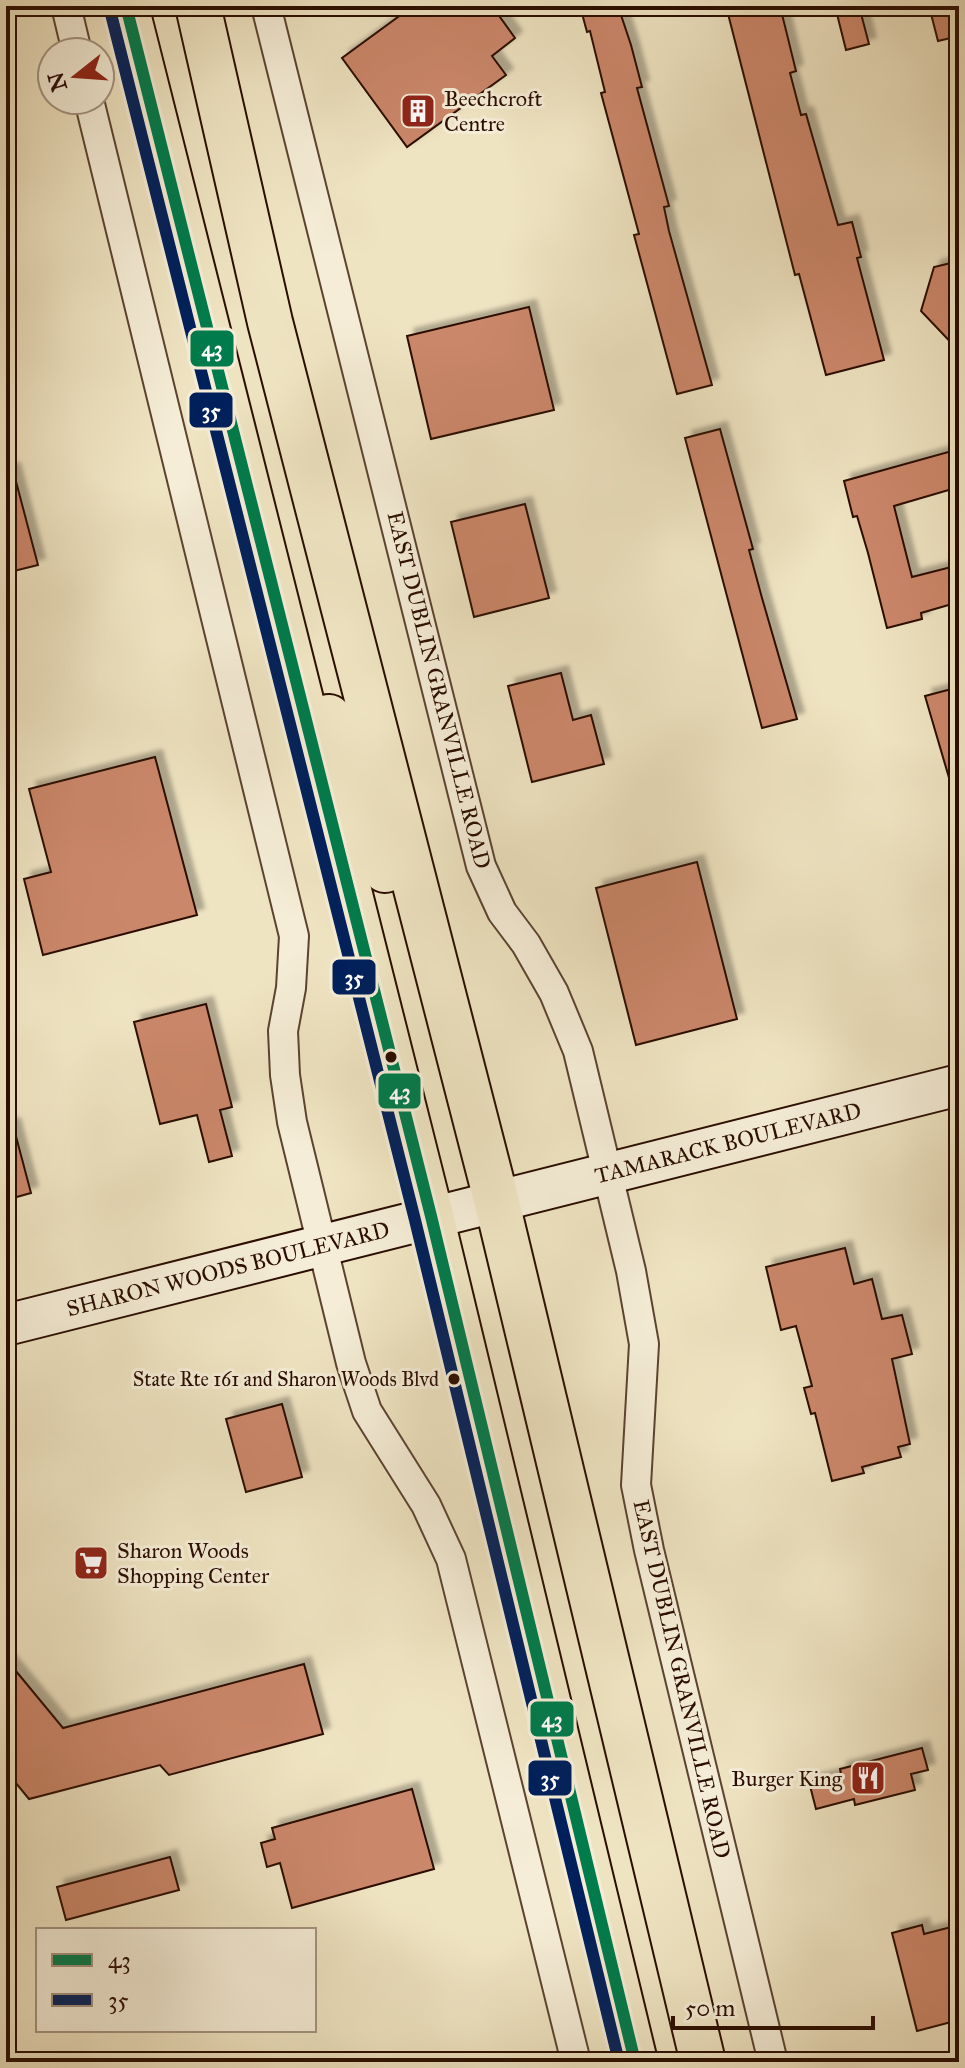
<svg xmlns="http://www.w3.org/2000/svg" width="965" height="2068" font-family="'IM FELL Great Primer',serif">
<defs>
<filter id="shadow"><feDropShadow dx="7" dy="-7" stdDeviation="2" flood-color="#0004"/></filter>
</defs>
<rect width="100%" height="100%" fill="#efe4c2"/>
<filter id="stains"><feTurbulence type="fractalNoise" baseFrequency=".0025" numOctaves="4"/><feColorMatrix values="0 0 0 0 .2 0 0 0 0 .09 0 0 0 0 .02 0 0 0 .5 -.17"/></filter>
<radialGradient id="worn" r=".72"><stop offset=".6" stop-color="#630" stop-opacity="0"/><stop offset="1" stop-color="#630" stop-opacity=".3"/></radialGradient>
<!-- building -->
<g fill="#cb876b" stroke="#2a0d00" stroke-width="2" filter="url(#shadow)">
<polygon points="413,6 492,6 515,38 492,56 506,75 407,147 342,58"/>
<polygon points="580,6 618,6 631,45 642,87 637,88 669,206 664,207 669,231 712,385 677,394 634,235 639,234 601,93 605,92 590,31 587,32"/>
<polygon points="726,6 780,6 796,71 790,73 801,115 806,114 838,225 852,222 861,257 857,258 884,360 826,375 799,274 795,275"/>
<polygon points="835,6 859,6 869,44 846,50"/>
<polygon points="943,6 959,6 959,36 938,41 930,10"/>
<polygon points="959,261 959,351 921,311 934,267"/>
<polygon points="529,307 554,410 431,439 407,336"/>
<polygon points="720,429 753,549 749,550 762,598 797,719 762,728 685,438"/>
<polygon points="959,449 959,487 894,506 912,577 959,565 959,602 921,613 922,619 887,628 868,553 857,516 853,517 844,481"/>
<polygon points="13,470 38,565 6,573 6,471"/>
<polygon points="525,504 549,598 474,617 451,522"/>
<polygon points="561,673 573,720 591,715 604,764 532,782 508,686"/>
<polygon points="959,687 959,787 952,788 925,696"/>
<polygon points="155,757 197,915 43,955 24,879 51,872 29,789"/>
<polygon points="697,862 737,1019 636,1045 596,888"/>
<polygon points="206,1004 232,1107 220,1110 232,1156 209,1162 197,1115 160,1124 134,1022"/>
<polygon points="13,1125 31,1193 6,1200 6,1126"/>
<polygon points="845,1248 854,1284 872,1279 882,1319 902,1315 912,1354 892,1359 910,1444 898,1447 901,1457 862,1467 864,1473 832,1481 815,1413 811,1414 804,1388 812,1386 796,1326 781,1330 766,1267"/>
<polygon points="282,1404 302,1477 246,1492 226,1419"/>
<polygon points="6,1659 63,1728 304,1664 323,1734 169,1775 160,1765 29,1799 6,1771"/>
<polygon points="922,1748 928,1770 911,1774 915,1790 855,1805 854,1799 816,1809 809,1782 841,1774 840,1769"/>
<polygon points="412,1789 434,1869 292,1908 280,1863 267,1867 261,1843 275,1839 272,1828"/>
<polygon points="170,1857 179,1890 66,1920 57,1887"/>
<polygon points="922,1925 924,1934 959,1925 959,2020 917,2031 892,1933"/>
</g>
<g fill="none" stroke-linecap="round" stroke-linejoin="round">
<defs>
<g id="street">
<polyline points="66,6 77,52"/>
<polyline points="266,6 481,866 502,912 526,944 554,993 578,1051 631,1271 644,1344 636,1485 649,1550 773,2062"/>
<polyline points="89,100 294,936 291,988 283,1031 285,1075 292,1122 351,1363 367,1411 426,1505 451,1559 576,2062"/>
</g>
<polyline id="secondary" points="6,1325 959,1085"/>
<g id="primary">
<polyline points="126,6 431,1216 635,2062"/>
<polyline points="198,6 270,322 496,1199 703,2062"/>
<polyline points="329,717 385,870"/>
</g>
</defs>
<!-- street casing -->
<use href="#street" stroke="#5b4330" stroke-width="32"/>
<!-- secondary casing -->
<use href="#secondary" stroke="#2a0d00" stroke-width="44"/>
<!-- primary casing -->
<use href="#primary" stroke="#2a0d00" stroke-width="48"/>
<!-- street -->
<use href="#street" stroke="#f5edd7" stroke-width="28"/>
<!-- secondary -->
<use href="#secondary" stroke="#f5edd7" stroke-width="40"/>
<!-- primary -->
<use href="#primary" stroke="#efe4c2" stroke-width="44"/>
<defs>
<polyline id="bus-1" points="126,6 431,1216 635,2062"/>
<polyline id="bus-2" points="110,10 415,1220 619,2062"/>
</defs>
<!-- bus-1 casing -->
<use href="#bus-1" stroke="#f5edd7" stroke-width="18"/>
<!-- bus-2 casing -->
<use href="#bus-2" stroke="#f5edd7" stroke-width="18"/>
<!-- bus-1 -->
<use href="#bus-1" stroke="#007b4b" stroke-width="12"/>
<!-- bus-2 -->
<use href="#bus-2" stroke="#00205b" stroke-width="12"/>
</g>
<!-- icons -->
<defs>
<symbol id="building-square" viewBox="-11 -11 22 22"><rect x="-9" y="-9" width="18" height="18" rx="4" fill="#8f2418" stroke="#f5edd7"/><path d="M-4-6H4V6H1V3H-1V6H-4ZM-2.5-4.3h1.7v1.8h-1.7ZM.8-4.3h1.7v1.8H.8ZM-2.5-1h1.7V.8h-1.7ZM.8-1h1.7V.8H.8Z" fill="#fff"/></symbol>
<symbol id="supermarket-square" viewBox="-11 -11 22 22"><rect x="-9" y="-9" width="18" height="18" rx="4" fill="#8f2418" stroke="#f5edd7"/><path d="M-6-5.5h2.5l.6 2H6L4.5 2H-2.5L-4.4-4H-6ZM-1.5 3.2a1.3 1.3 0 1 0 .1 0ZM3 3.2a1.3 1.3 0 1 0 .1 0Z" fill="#fff"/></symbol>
<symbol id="restaurant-square" viewBox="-11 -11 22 22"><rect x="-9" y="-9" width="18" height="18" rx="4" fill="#8f2418" stroke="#f5edd7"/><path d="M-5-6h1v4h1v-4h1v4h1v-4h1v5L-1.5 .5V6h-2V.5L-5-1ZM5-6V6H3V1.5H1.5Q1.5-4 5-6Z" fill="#fff"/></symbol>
</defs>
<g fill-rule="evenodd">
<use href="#building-square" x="398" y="91" width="40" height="40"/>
<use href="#supermarket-square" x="71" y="1543" width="40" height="40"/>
<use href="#restaurant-square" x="848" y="1758" width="40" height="40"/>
</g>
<!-- markers -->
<g fill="#2a0d00" stroke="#f5edd7" stroke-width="3">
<circle cx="391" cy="1057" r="7"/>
<circle cx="454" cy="1379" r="7"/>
</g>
<g text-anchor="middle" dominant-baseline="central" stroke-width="6" stroke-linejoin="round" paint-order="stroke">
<!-- bus labels -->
<g font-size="20" fill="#2a0d00" stroke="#f5edd7" text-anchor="end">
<text x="439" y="1379">State Rte 161 and Sharon Woods Blvd</text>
</g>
<!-- poi labels -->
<g font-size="22" fill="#2a0d00" stroke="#f5edd7" text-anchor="start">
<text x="444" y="98">Beechcroft<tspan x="444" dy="25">Centre</tspan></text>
<text x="117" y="1550">Sharon Woods<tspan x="117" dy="25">Shopping Center</tspan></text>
<text x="842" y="1778" text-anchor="end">Burger King</text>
</g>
<!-- street labels -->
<g font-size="22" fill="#2a0d00" stroke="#f5edd7">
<text transform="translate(439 690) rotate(76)">EAST DUBLIN GRANVILLE ROAD</text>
<text transform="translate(728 1143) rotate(-14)">TAMARACK BOULEVARD</text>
<text transform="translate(228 1269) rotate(-14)">SHARON WOODS BOULEVARD</text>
<text transform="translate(682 1679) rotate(77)">EAST DUBLIN GRANVILLE ROAD</text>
</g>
</g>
<g stroke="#f5edd7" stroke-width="3">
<rect x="189" y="329" width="46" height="39" rx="8" fill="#007b4b"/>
<rect x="188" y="391" width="46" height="38" rx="8" fill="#00205b"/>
<rect x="331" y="958" width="46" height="38" rx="8" fill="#00205b"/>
<rect x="377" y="1072" width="45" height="38" rx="8" fill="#007b4b"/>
<rect x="529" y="1700" width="46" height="38" rx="8" fill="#007b4b"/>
<rect x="527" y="1759" width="46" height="38" rx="8" fill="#00205b"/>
</g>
<g font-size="22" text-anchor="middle" font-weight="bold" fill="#fff">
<text x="212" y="356">43</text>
<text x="211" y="418">35</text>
<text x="354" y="985">35</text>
<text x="400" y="1099">43</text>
<text x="552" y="1727">43</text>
<text x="550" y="1786">35</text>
</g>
<!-- margin -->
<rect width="965" height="2068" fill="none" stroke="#efe4c2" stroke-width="32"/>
<rect x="8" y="8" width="949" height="2052" fill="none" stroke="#2a0d00" stroke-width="4"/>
<rect x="16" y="16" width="933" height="2036" fill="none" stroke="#2a0d00" stroke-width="2"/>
<!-- legend -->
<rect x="36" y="1928" width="280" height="104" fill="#f5edd7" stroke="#a49381" stroke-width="2"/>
<rect x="52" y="1954" width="40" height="12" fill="#007b4b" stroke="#a49381" stroke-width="2"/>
<text x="108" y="1968" font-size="24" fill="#2a0d00">43</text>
<rect x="52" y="1994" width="40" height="12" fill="#00205b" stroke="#a49381" stroke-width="2"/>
<text x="108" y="2008" font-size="24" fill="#2a0d00">35</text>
<!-- north arrow -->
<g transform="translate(76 76) rotate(253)"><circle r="38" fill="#f5edd7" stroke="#a49381" stroke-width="2"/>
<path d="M0-6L14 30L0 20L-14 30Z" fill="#8f2418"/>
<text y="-12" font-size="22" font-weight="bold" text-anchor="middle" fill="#2a0d00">N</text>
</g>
<!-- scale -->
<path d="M673 2016v12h200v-12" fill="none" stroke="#2a0d00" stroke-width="4"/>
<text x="685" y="2016" font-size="24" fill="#2a0d00" stroke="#f5edd7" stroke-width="6" paint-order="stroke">50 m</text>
<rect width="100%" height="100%" filter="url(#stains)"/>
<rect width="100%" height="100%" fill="url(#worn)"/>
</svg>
